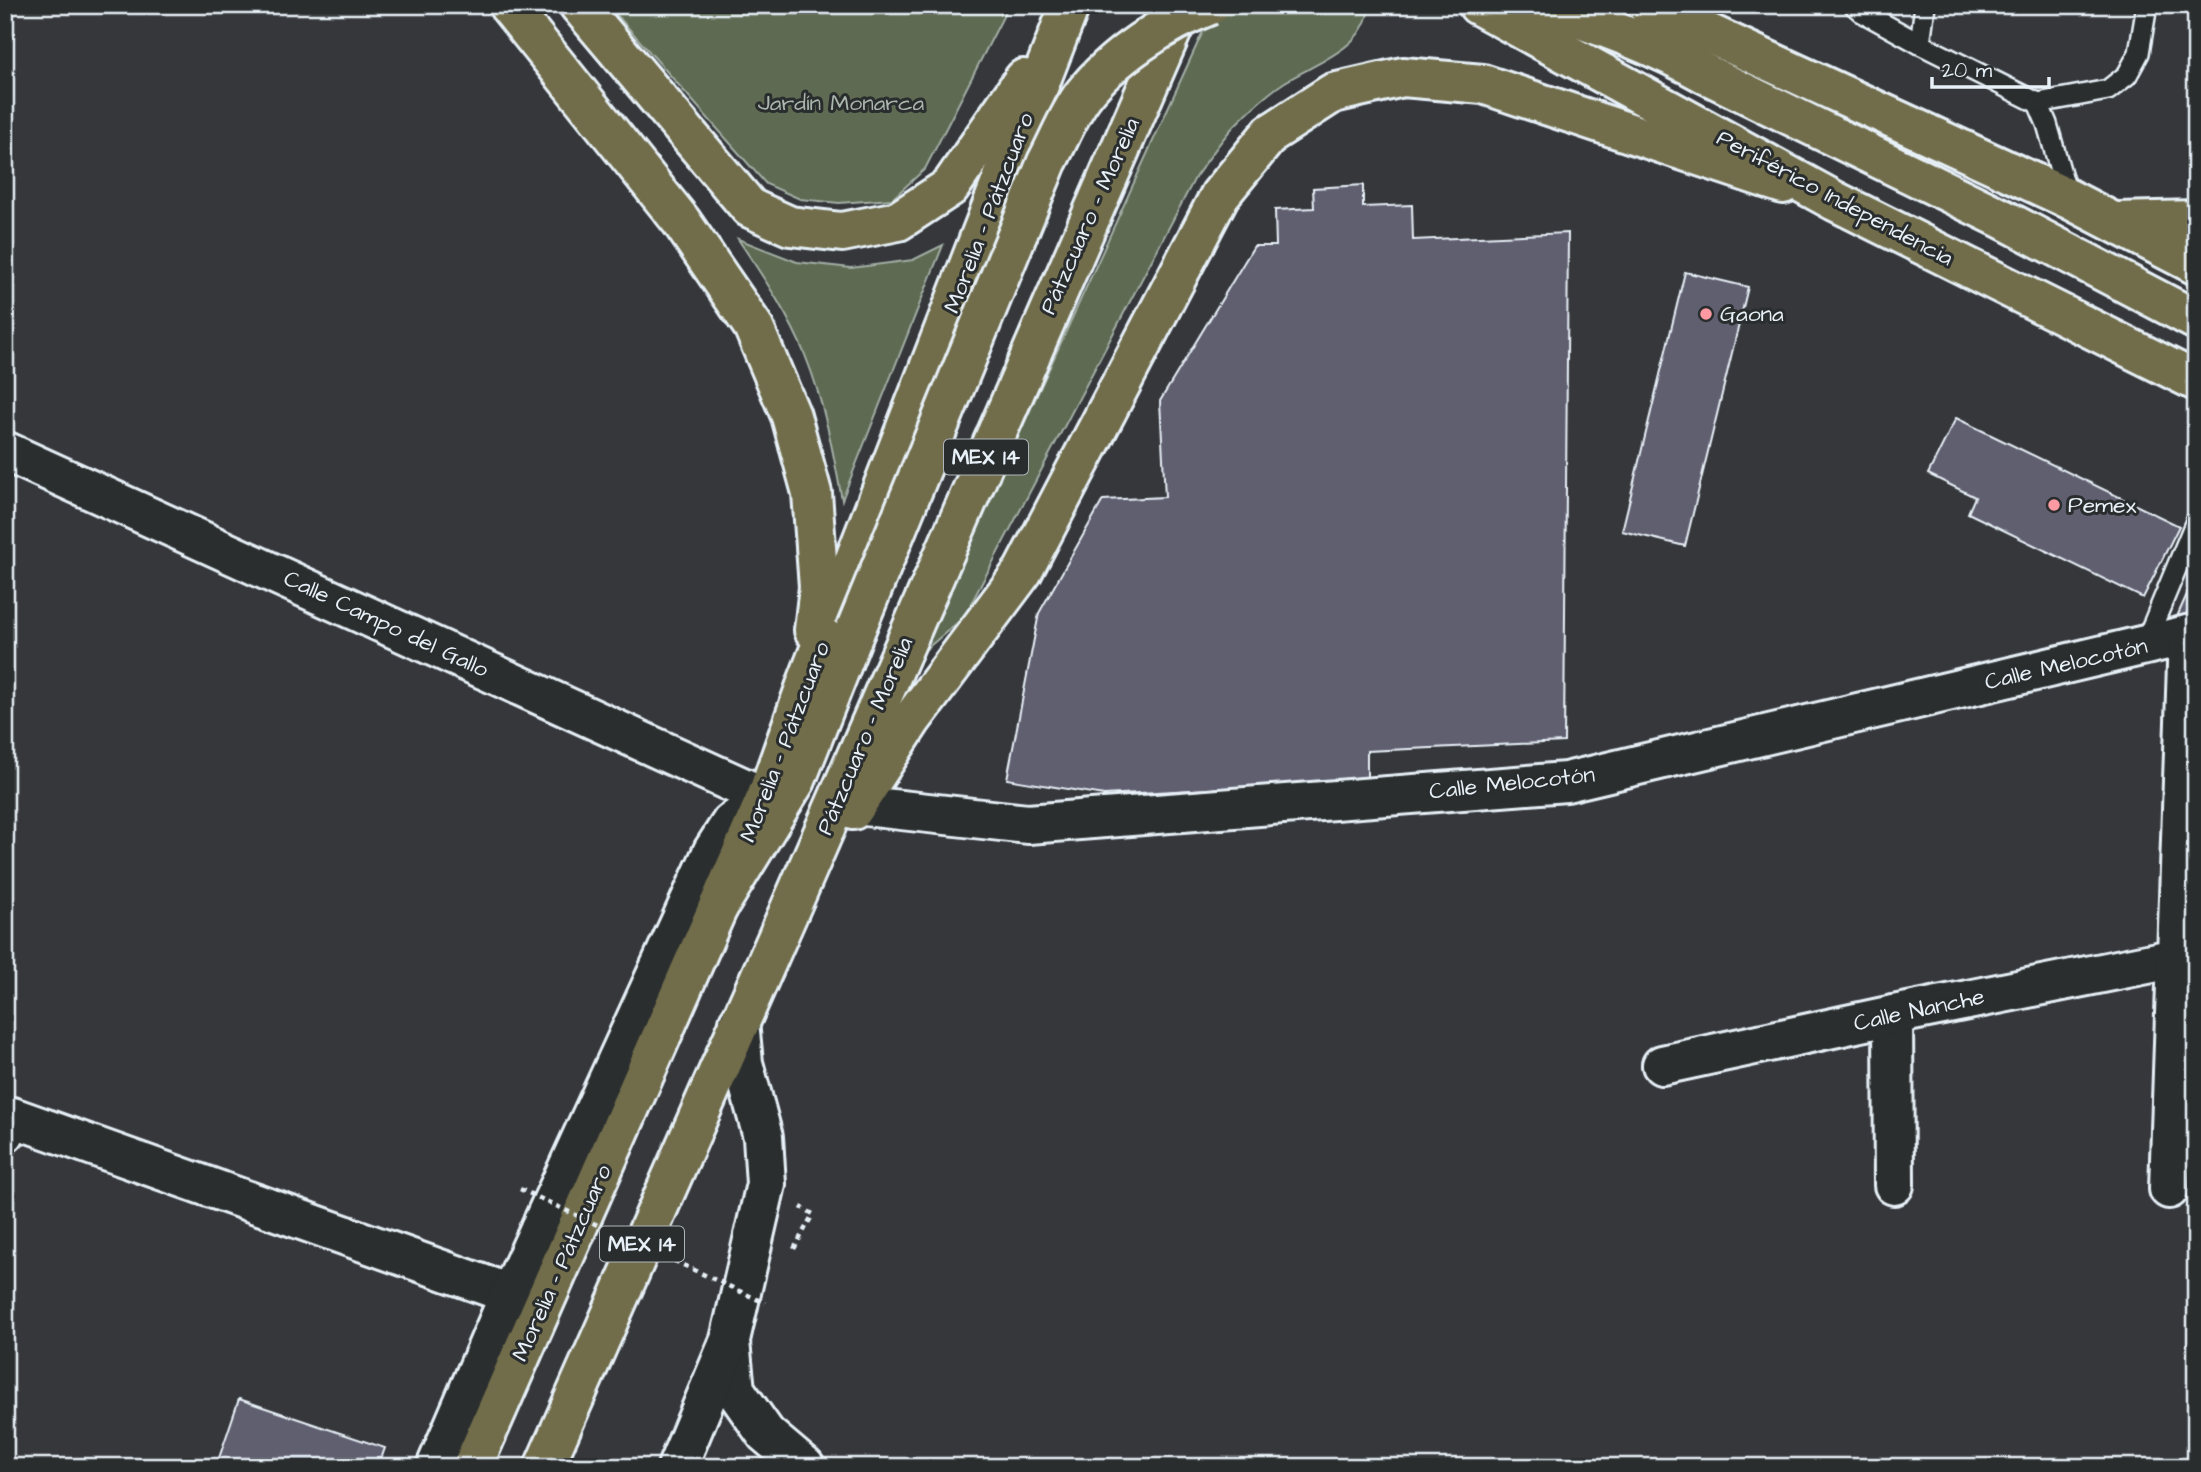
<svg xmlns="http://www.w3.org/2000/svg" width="2201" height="1472" font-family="'Architects Daughter',sans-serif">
<rect width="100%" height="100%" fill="#35373b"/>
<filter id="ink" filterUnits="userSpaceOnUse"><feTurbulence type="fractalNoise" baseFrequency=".0143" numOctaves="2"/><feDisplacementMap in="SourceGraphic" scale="14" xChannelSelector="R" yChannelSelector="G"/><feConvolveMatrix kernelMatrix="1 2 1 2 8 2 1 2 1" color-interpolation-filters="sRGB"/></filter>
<g filter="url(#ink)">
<!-- green -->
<g fill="#5e6b52" stroke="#a3aea5" stroke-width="2">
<polygon points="608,5 1009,5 925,169 892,199 839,203 800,199 766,184"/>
<path d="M1215,5H1369C1367,48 1315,63 1285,82C1268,93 1250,110 1236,124C1221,139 1209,159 1196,176L964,617L918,656Z"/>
<path d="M738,239L797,262L851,268L913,260L943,245L842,500C833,451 824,402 805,355C788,313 763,277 738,239Z"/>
</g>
<!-- building -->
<g fill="#615e6f" stroke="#e8f1f8" stroke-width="2">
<polygon points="1363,185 1363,207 1412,205 1413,240 1568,233 1564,742 1367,751 1367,780 1104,795 1007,779 1039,613 1103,500 1165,497 1160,401 1254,246 1276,246 1275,210 1314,208 1313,188"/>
<polygon points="1685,272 1748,287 1685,546 1622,531"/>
<polygon points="1956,418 2179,526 2143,598 1968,513 1975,497 1928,474"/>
<polygon points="2196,574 2196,615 2176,619"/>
<polygon points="239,1399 385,1448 378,1467 216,1467"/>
</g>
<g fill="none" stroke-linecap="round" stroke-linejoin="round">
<defs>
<g id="lane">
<polyline points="1854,5 1862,12 1920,44 2038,103 2047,124 2068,198"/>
<polyline points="1920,44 1925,5"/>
<polyline points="2038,103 2108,90 2127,75 2139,53 2147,5"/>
<polyline points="2144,646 2196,521"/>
</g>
<g id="street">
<polyline points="5,451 766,798"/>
<polyline points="856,805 1028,824 1566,782 2196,633"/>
<polyline points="1893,1015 1894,1185"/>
<polyline points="1662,1065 1893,1015 2177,958"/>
<polyline points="5,1133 12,1117 541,1305"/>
<polyline points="2169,1189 2188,635"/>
<polyline points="730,1342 735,1390 766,1434 805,1467"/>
<polyline points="677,1467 730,1340 766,1184 763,1137 743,1063 739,1022"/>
</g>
<polyline id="secondary" points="436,1467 510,1294 713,851 731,823 766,798"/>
<g id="primary">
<polyline points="508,5 681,221 753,326 791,416 812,493 819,587 814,630"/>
<polyline points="579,5 750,208 790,226 842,232 898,221 950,187 1024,79"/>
<polyline points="853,810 912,719 1023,571 1220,195 1271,133 1333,93 1403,77 1483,84 1783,184"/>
<polyline points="472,1467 766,798 808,680 1070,5"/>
<polyline points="544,1467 790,909 1183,5"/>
</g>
<g id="highway">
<polyline points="1478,5 1835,201 2196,381"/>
<path d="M1534,5C1595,22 1653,44 1708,75L2001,218L2196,320"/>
<polyline points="1647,5 2069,199 2196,265"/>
<polyline points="2117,222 2196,220"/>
<polyline points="717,909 796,780 855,631"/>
</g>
</defs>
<!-- lane casing -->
<use href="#lane" stroke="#e8f1f8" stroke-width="24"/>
<!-- street casing -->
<use href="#street" stroke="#e8f1f8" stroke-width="44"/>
<!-- secondary casing -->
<use href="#secondary" stroke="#e8f1f8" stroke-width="44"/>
<!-- primary casing -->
<use href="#primary" stroke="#e8f1f8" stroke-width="44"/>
<!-- highway casing -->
<use href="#highway" stroke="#e8f1f8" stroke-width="44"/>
<!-- path -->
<polyline stroke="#e8f1f8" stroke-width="4.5" stroke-dasharray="5 5" stroke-linecap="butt" points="794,1249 813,1214 801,1207"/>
<!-- lane -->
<use href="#lane" stroke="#2a2d2e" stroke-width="19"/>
<!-- street -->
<use href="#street" stroke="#2a2d2e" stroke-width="38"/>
<!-- secondary -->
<use href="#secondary" stroke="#2a2d2e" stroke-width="38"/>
<!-- primary -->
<use href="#primary" stroke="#716d4b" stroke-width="38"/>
<!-- highway -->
<use href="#highway" stroke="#716d4b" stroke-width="38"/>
<defs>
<path id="highway-bridge" d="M855,631L1047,162C1059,140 1068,115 1083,95C1112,57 1166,22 1210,5"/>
</defs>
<!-- highway-bridge casing -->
<use href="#highway-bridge" stroke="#e8f1f8" stroke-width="44" stroke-linecap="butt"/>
<!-- path-bridge -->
<polyline stroke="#e8f1f8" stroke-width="4.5" stroke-dasharray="5 5" stroke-linecap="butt" points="520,1189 765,1303"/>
<!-- highway-bridge -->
<use href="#highway-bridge" stroke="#716d4b" stroke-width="38"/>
</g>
</g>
<!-- markers -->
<g fill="#ff9aa2" stroke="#2a2d2e" stroke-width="2.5">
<circle cx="1706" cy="314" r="7"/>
<circle cx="2054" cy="505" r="7"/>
</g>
<g text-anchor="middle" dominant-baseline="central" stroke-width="6" stroke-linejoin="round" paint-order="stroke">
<!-- shield labels -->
<g fill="#2a2d2e" stroke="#afb6bb" stroke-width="2">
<rect x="944" y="439.5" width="84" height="35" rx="5"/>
<rect x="600" y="1226.5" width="84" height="35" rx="5"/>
</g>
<g font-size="21" font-weight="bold" fill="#e8f1f8">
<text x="986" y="457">MEX 14</text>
<text x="642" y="1244">MEX 14</text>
</g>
<!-- park labels -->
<g font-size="23" fill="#aab5ad" stroke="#2a2d2e">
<text x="841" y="103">Jardín Monarca</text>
</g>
<!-- street labels -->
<g font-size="23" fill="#e8f1f8" stroke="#2a2d2e">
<text transform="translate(1835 198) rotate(28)">Periférico Independencia</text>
<text transform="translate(989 213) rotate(-69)">Morelia - Pátzcuaro</text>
<text transform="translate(1090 216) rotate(-66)">Pátzcuaro - Morelia</text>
<text transform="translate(386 624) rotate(25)">Calle Campo del Gallo</text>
<text transform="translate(2066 664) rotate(-13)">Calle Melocotón</text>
<text transform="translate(865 736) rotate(-67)">Pátzcuaro - Morelia</text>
<text transform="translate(785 742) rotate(-69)">Morelia - Pátzcuaro</text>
<text transform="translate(1512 783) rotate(-6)">Calle Melocotón</text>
<text transform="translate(1919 1010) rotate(-12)">Calle Nanche</text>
<text transform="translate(562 1263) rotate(-66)">Morelia - Pátzcuaro</text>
</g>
<!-- poi labels -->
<g font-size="23" fill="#e8f1f8" stroke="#2a2d2e" text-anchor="start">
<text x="1720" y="314">Gaona</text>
<text x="2068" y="505">Pemex</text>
</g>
</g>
<!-- margin -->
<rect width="2201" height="1472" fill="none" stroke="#2a2d2e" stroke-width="28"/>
<rect x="14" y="14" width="2173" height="1444" fill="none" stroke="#e8f1f8" stroke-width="2.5" filter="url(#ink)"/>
<!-- scale -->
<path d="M1932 77v10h117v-10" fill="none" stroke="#e8f1f8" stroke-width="3.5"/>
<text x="1942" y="77" font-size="21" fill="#e8f1f8" stroke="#2a2d2e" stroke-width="5" paint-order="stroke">20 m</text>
</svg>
